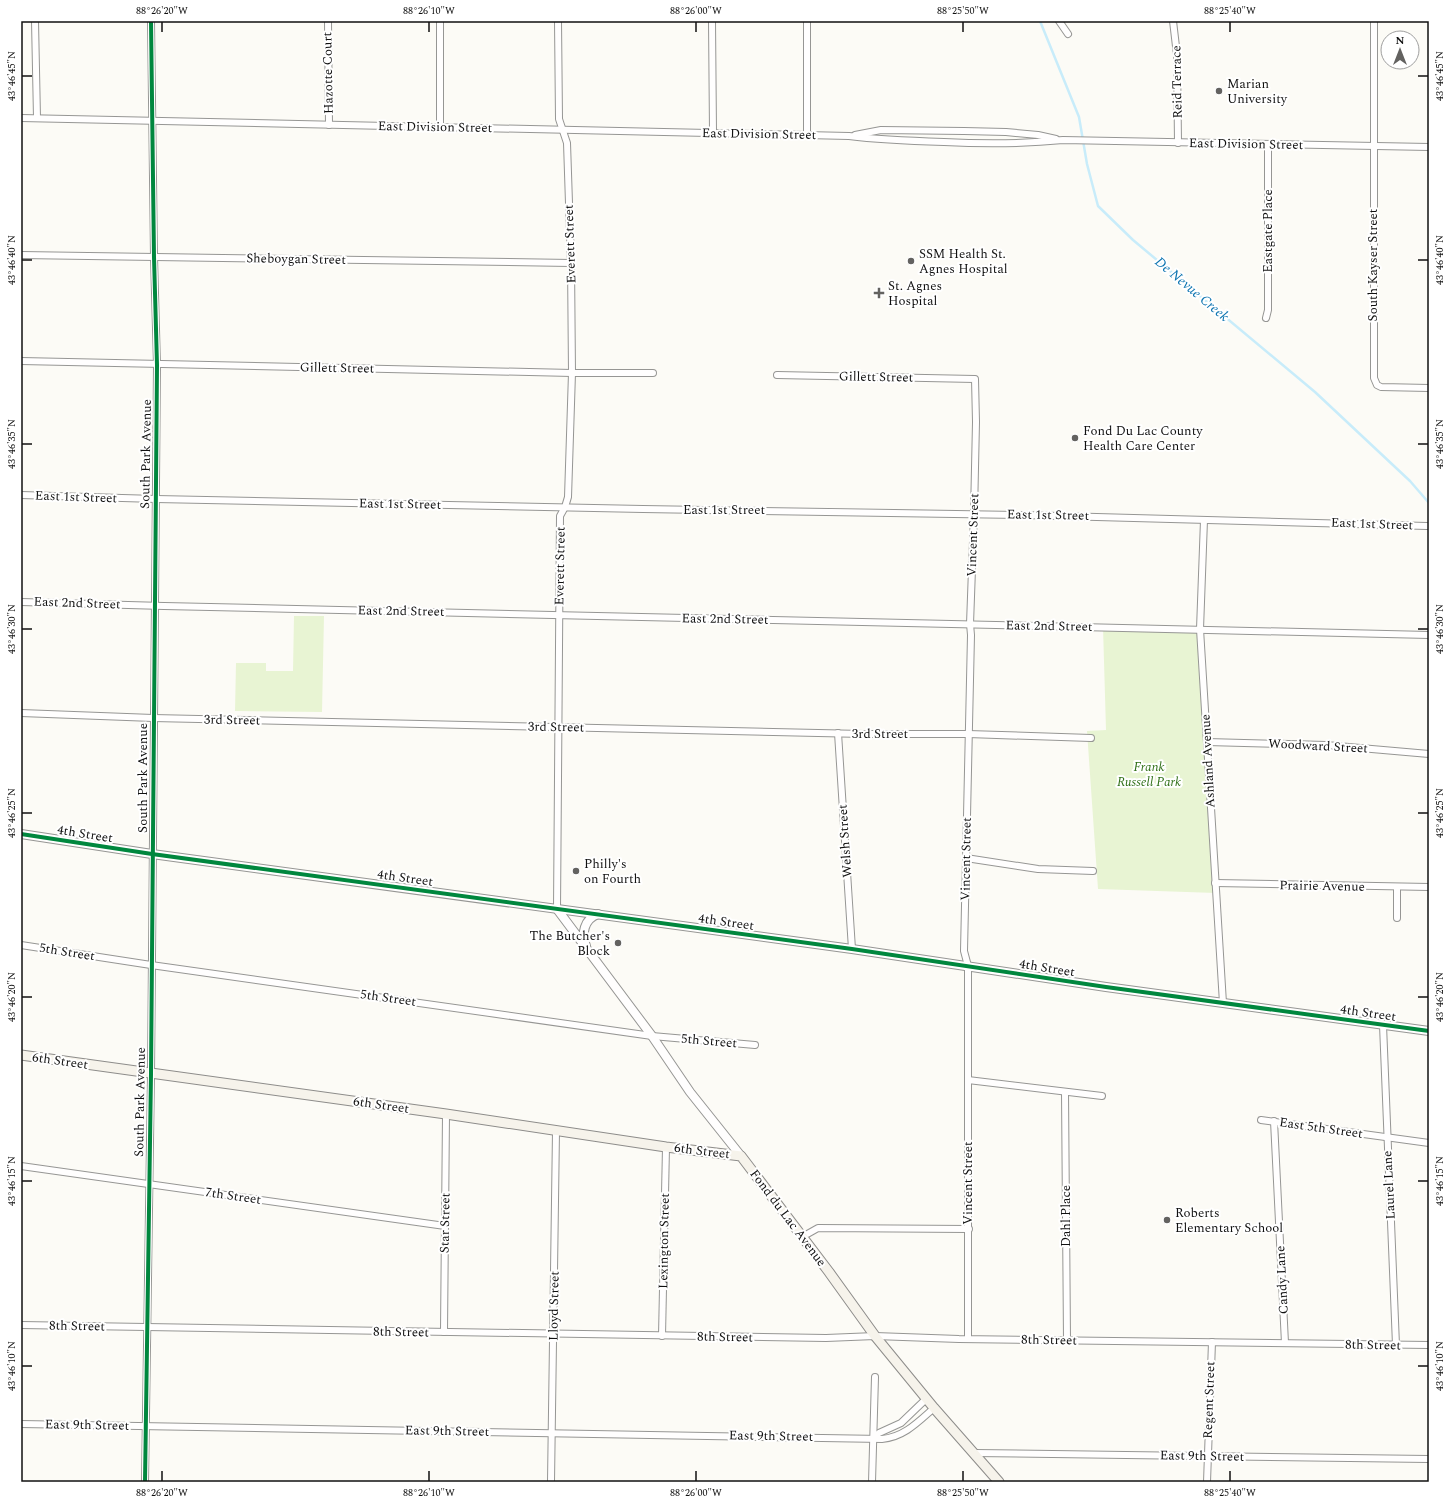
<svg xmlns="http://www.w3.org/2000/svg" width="1450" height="1503" font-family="Spectral,serif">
<rect width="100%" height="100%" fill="#fcfbf6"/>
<!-- green -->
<g fill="#e8f4d3">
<polygon points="294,616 324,616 322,712 235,711 236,663 266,663 266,671 293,671"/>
<polygon points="1103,627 1200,629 1216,893 1098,889 1087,731 1106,730"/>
</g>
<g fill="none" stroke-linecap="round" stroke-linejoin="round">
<!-- stream -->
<polyline stroke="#c8ecfa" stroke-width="2.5" points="1040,21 1079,117 1087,164 1098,206 1133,240 1315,392 1410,481 1429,503"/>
<defs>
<g id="minor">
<polyline points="35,21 37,118"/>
<polyline points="328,21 329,125"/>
<polyline points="440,21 440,127"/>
<polyline points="712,21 713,132"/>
<polyline points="807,21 807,135"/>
<polyline points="1059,21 1068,34"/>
<polyline points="1173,21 1177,55 1178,143"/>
<polyline points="1374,21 1374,378 1377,385 1381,387 1429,388"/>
<path d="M21,118L849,136C881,140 912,141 944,142C984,144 1023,144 1063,140L1429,147"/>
<polyline points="855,135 881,130 964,131 1006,132 1038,135 1056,139"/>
<polyline points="21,255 571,263"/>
<polyline points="1266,318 1268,310 1268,144"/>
<polyline points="21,361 572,373 653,373"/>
<polyline points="777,375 975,379 976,422 974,514 970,624 971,635 964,951 968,966 968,1339"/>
<polyline points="21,495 156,499 643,509 1023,515 1427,526"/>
<polyline points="1204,520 1200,629 1223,1003"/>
<polyline points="21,602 164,606 1429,635"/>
<polyline points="21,713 153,718 863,734 968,734 1091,738"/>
<polyline points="838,733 852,949"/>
<polyline points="1207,742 1326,745 1429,754"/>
<polyline points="966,858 1038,869 1093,871"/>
<polyline points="1215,883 1429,887"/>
<polyline points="557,909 560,516 565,507 568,497 572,373 571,263 567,143 559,119 558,21"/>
<polyline points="1397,918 1397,887"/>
<polyline points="21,945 151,965 652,1036 755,1045"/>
<polyline points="1383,1025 1396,1345"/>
<polyline points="968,1080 1102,1096"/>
<polyline points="1065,1092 1067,1340"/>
<polyline points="1261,1120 1429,1143"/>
<polyline points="1274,1121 1285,1343"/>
<polyline points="21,1166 445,1226"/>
<polyline points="802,1237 818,1228 969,1229"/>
<polyline points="21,1325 826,1338 875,1336 959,1339 1429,1345"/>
<polyline points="444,1332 446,1114"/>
<polyline points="662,1336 666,1147"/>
<path d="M21,1424L882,1439C904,1437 918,1422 934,1408"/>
<polyline points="873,1438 879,1433 901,1423 926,1399"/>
<polyline points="974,1453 1429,1459"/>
<polyline points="145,1482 151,1074 157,365 154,257 151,21"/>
<polyline points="551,1482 556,1131"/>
<polyline points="872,1482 875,1377"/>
<polyline points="1207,1482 1212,1342"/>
</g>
<g id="tertiary">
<polyline points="21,834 152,854 852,949 1106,987 1429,1031"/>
<polyline points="557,909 652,1036 690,1092 741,1156"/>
<path d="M586,946C581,934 584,919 598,914"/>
</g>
<polyline id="secondary" points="21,1055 446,1114 666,1147 741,1156 829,1272 875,1336 934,1408 999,1482"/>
</defs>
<!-- minor casing -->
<use href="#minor" stroke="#969694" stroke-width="8"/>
<!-- tertiary casing -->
<use href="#tertiary" stroke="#969694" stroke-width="10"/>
<!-- secondary casing -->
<use href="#secondary" stroke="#8d8c8a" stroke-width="11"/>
<!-- minor -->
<use href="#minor" stroke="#fffefe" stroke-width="6"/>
<!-- tertiary -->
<use href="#tertiary" stroke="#fffefe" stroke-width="8"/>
<!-- secondary -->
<use href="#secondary" stroke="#f6f3eb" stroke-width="9"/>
<defs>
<g id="cycleway">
<polyline points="21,834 152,854 852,949 1106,987 1429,1031"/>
<polyline points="145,1482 151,1074 157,365 154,257 151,21"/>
</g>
</defs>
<!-- cycleway casing -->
<use href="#cycleway" stroke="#fff" stroke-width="6"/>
<!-- cycleway -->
<use href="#cycleway" stroke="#00873e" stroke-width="4"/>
</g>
<!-- ticks -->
<path fill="none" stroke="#101010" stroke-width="1.5" d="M162,22V32M429,22V32M696,22V32M963,22V32M1230,22V32M22,76H32M1418,76H1428M22,260H32M1418,260H1428M22,444H32M1418,444H1428M22,629H32M1418,629H1428M22,813H32M1418,813H1428M22,997H32M1418,997H1428M22,1181H32M1418,1181H1428M22,1366H32M1418,1366H1428M162,1471V1481M429,1471V1481M696,1471V1481M963,1471V1481M1230,1471V1481"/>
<!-- markers -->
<g fill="#636260" stroke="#fff" stroke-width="1.5">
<circle cx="1219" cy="91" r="4"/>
<circle cx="911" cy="261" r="4"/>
<path d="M877 287h4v4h4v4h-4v4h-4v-4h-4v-4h4z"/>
<circle cx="1075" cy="438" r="4"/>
<circle cx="576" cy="871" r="4"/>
<circle cx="618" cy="943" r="4"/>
<circle cx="1167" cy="1220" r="4"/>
</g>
<g text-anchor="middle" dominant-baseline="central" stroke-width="4" stroke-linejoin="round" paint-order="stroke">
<!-- street labels -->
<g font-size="13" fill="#101010" stroke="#fff">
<text transform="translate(328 73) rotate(-91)">Hazotte Court</text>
<text transform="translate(1177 82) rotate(-91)">Reid Terrace</text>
<text transform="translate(435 127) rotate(1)">East Division Street</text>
<text transform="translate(759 134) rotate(1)">East Division Street</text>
<text transform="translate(1246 144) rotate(1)">East Division Street</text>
<text transform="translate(1268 231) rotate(-90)">Eastgate Place</text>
<text transform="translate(570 244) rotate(-92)">Everett Street</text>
<text transform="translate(296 259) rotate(1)">Sheboygan Street</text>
<text transform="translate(1373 265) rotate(-90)">South Kayser Street</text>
<text transform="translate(337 368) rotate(1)">Gillett Street</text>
<text transform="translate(876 377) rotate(1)">Gillett Street</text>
<text transform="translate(146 454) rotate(-89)">South Park Avenue</text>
<text transform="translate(76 497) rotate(2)">East 1st Street</text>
<text transform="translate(400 504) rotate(1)">East 1st Street</text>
<text x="724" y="510">East 1st Street</text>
<text transform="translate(1048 515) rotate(1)">East 1st Street</text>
<text transform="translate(1372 524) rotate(2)">East 1st Street</text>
<text transform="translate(973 535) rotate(-88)">Vincent Street</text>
<text transform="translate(560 566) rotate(-89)">Everett Street</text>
<text transform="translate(77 603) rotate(2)">East 2nd Street</text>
<text transform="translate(401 611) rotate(1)">East 2nd Street</text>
<text transform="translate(725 619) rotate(1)">East 2nd Street</text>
<text transform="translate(1049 626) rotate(1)">East 2nd Street</text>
<text transform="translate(232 720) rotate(1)">3rd Street</text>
<text transform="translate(556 727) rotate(1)">3rd Street</text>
<text x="880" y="734">3rd Street</text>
<text transform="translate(1318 746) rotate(3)">Woodward Street</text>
<text transform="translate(1208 761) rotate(-93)">Ashland Avenue</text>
<text transform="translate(143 778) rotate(-90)">South Park Avenue</text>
<text transform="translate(85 834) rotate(9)">4th Street</text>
<text transform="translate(845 841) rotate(-94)">Welsh Street</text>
<text transform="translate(966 859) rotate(-89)">Vincent Street</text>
<text transform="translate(405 878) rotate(8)">4th Street</text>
<text transform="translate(1322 886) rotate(1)">Prairie Avenue</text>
<text transform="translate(726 922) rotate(8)">4th Street</text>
<text transform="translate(67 952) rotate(9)">5th Street</text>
<text transform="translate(1047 968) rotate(9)">4th Street</text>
<text transform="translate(388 998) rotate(8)">5th Street</text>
<text transform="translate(1368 1013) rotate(8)">4th Street</text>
<text transform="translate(709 1041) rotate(5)">5th Street</text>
<text transform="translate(60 1061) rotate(8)">6th Street</text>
<text transform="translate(140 1102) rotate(-89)">South Park Avenue</text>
<text transform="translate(381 1105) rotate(8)">6th Street</text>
<text transform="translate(1321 1128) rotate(8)">East 5th Street</text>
<text transform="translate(702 1151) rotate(7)">6th Street</text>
<text transform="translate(968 1183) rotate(-90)">Vincent Street</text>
<text transform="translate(1389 1185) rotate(-93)">Laurel Lane</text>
<text transform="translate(233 1196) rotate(8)">7th Street</text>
<text transform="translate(1066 1216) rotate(-90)">Dahl Place</text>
<text transform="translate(788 1218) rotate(53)">Fond du Lac Avenue</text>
<text transform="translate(445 1223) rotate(-89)">Star Street</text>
<text transform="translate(664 1241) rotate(-89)">Lexington Street</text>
<text transform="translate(1282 1280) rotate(-93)">Candy Lane</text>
<text transform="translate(554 1306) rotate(-89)">Lloyd Street</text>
<text transform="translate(77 1326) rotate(1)">8th Street</text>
<text transform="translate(401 1332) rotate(1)">8th Street</text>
<text transform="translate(725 1337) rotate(1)">8th Street</text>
<text transform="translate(1049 1340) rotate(1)">8th Street</text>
<text transform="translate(1373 1345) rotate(1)">8th Street</text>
<text transform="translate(1209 1400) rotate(-88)">Regent Street</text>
<text transform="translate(87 1425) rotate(1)">East 9th Street</text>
<text transform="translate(447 1431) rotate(1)">East 9th Street</text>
<text transform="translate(771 1436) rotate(1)">East 9th Street</text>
<text transform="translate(1202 1456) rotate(1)">East 9th Street</text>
</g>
<!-- poi labels -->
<g font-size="13" fill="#101010" stroke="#fff" text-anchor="start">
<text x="1227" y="84">Marian<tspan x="1227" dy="15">University</tspan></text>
<text x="919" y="254">SSM Health St.<tspan x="919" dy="15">Agnes Hospital</tspan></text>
<text x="888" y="286">St. Agnes<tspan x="888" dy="15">Hospital</tspan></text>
<text x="1083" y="431">Fond Du Lac County<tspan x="1083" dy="15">Health Care Center</tspan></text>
<text x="584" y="864">Philly's<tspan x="584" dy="15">on Fourth</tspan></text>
<text x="610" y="936" text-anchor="end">The Butcher's<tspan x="610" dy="15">Block</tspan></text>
<text x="1175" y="1213">Roberts<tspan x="1175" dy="15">Elementary School</tspan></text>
</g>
<!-- park labels -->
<g font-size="13" font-style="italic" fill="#307018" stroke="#fff">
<text x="1149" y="767">Frank<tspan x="1149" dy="15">Russell Park</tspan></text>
</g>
<!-- water labels -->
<g font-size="14" font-style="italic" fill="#0b73b0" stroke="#fff">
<text transform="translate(1192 289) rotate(40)">De Nevue Creek</text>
</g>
</g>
<!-- border -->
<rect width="1450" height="1503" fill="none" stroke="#ffffff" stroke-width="44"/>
<!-- north arrow -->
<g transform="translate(1400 50)"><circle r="19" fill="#ffffff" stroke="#9f9f9f"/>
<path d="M0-3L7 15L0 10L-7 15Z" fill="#636260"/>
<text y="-6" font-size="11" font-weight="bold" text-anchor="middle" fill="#101010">N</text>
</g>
<rect x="22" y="22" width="1406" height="1459" fill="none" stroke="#101010" stroke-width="1.5"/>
<g font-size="10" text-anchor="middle" fill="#101010">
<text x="162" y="14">88°26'20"W</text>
<text x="429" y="14">88°26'10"W</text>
<text x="696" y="14">88°26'00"W</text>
<text x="963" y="14">88°25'50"W</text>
<text x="1230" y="14">88°25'40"W</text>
<text transform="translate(11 76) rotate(-90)" y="4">43°46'45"N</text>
<text transform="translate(1439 76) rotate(-90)" y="4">43°46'45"N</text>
<text transform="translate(11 260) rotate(-90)" y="4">43°46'40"N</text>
<text transform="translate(1439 260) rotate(-90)" y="4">43°46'40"N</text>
<text transform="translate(11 444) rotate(-90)" y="4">43°46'35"N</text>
<text transform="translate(1439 444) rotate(-90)" y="4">43°46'35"N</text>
<text transform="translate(11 629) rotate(-90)" y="4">43°46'30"N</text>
<text transform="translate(1439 629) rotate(-90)" y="4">43°46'30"N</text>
<text transform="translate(11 813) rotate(-90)" y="4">43°46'25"N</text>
<text transform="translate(1439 813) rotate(-90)" y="4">43°46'25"N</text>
<text transform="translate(11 997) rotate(-90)" y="4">43°46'20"N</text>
<text transform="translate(1439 997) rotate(-90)" y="4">43°46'20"N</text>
<text transform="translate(11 1181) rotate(-90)" y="4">43°46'15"N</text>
<text transform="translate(1439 1181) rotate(-90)" y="4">43°46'15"N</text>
<text transform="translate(11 1366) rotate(-90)" y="4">43°46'10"N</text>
<text transform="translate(1439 1366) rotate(-90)" y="4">43°46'10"N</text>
<text x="162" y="1496">88°26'20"W</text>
<text x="429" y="1496">88°26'10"W</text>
<text x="696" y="1496">88°26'00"W</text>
<text x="963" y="1496">88°25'50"W</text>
<text x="1230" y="1496">88°25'40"W</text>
</g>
</svg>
